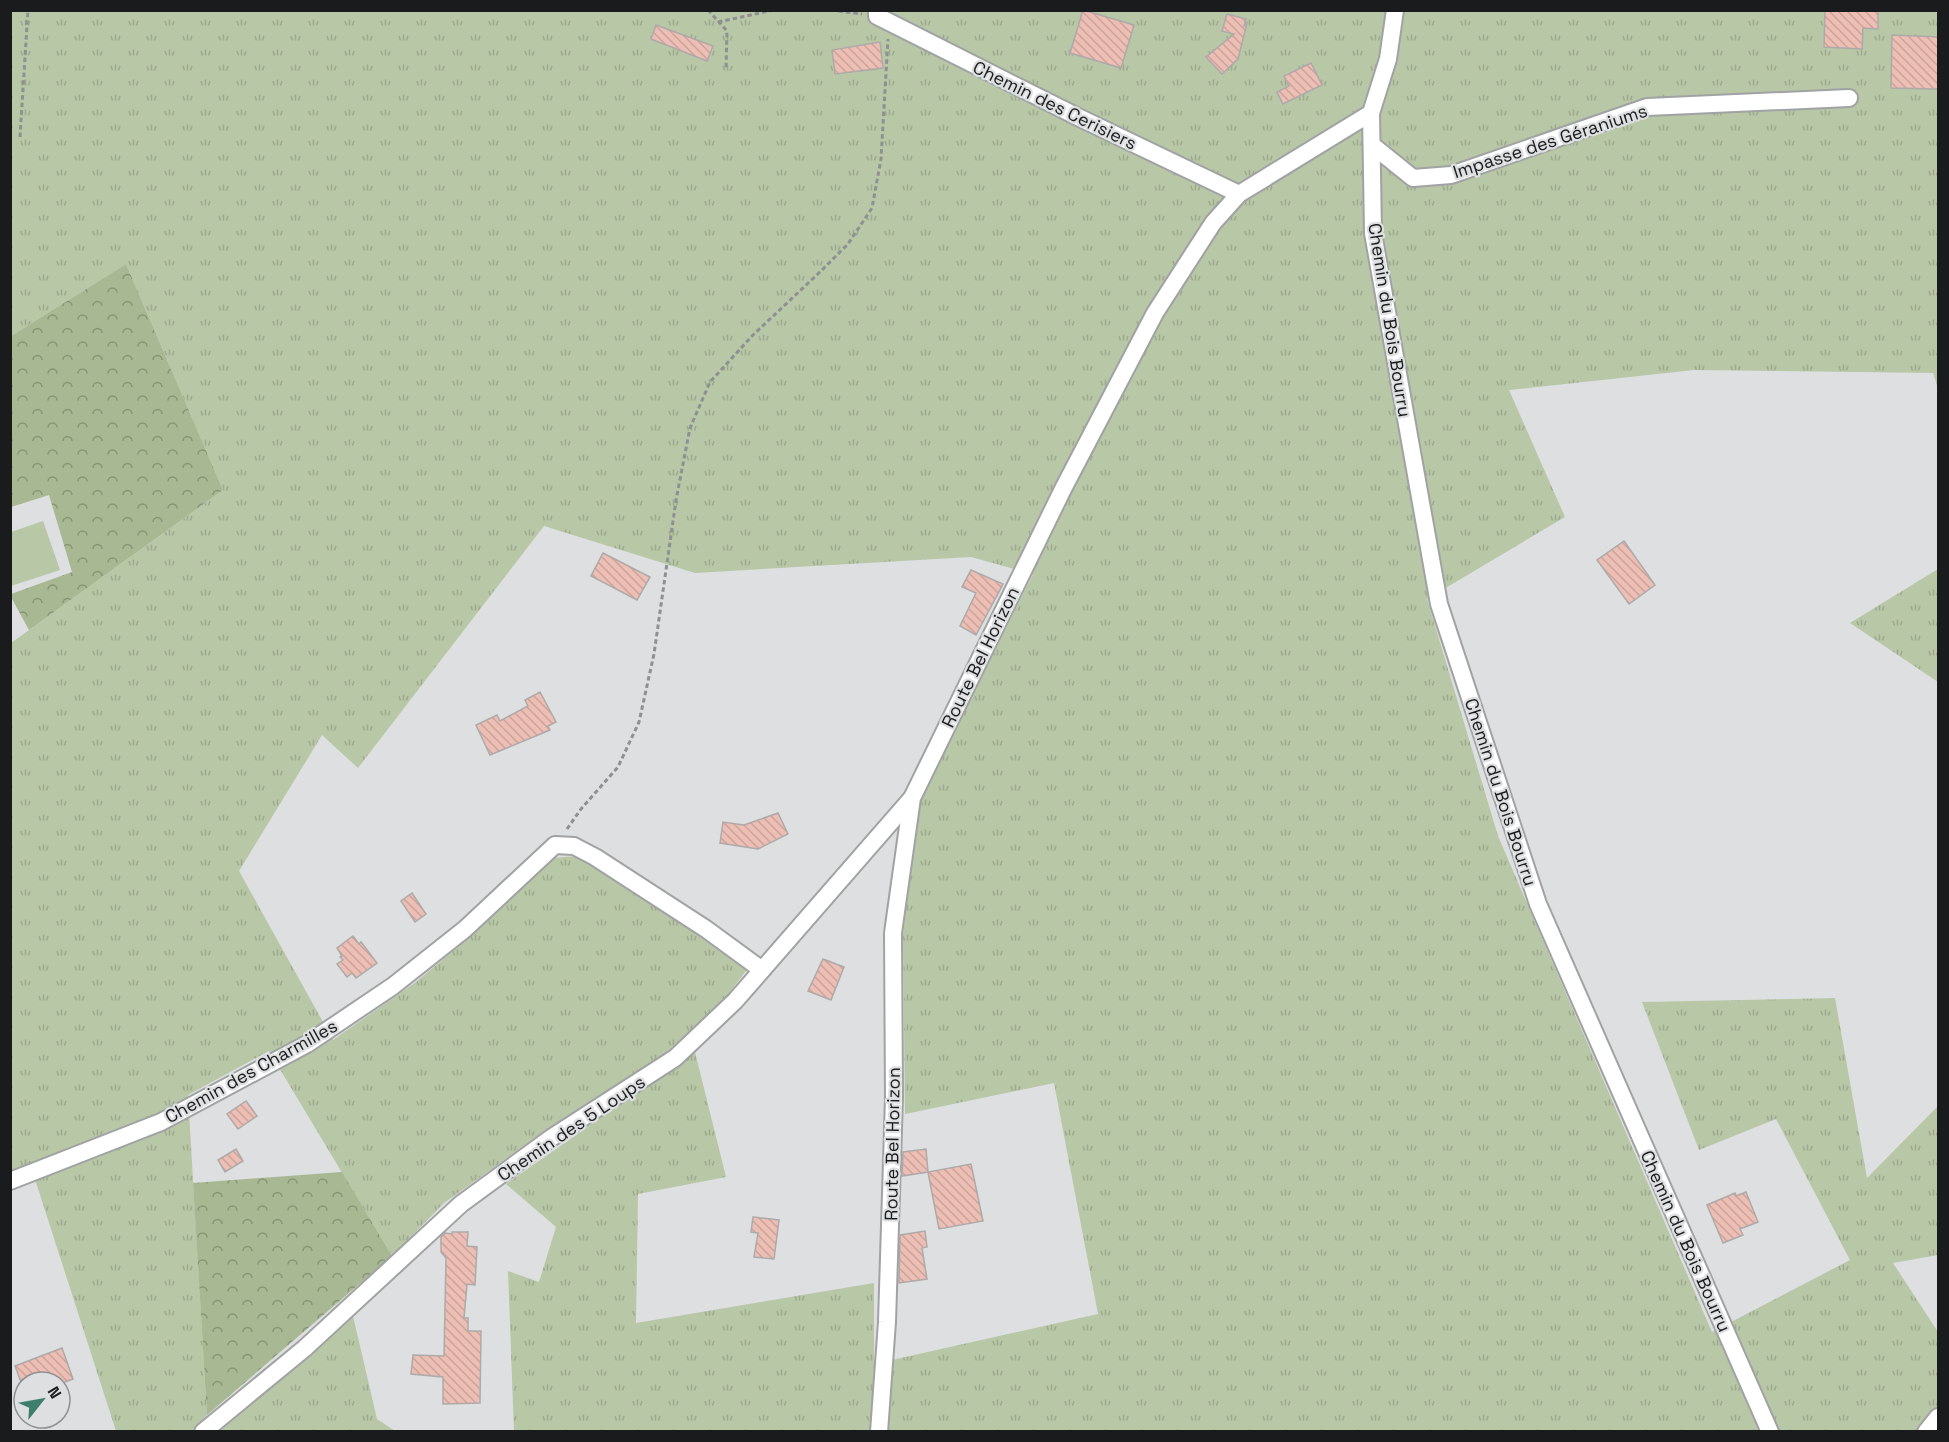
<svg xmlns="http://www.w3.org/2000/svg" width="1949" height="1442" font-family="'Space Grotesk',sans-serif">
<defs>
<pattern id="grass-tufts" width="24" height="20" patternUnits="userSpaceOnUse" patternTransform="scale(1.5)"><rect width="24" height="20" fill="#b8c7a6"/><path d="M3 7l-1-3M5 7V3M7 7l1-3M15 17l-1-3M17 17v-4M19 17l1-3" fill="none" stroke="#9eaa8e"/></pattern>
<pattern id="forest-crowns" width="20" height="18" patternUnits="userSpaceOnUse" patternTransform="scale(1.5)"><rect width="20" height="18" fill="#a7b892"/><path d="M2 6a3 3 0 1 1 6 0M12 15a3 3 0 1 1 6 0" fill="none" stroke="#879576"/></pattern>
<pattern id="building-back-hatch" width="6" height="6" patternUnits="userSpaceOnUse" patternTransform="scale(1.5)"><rect width="6" height="6" fill="#edbeb4"/><path d="M-1 5l2 2M0 0l6 6M5-1l2 2" fill="none" stroke="#cba39a"/></pattern>
</defs>
<rect width="100%" height="100%" fill="#dddfe1"/>
<!-- grass -->
<g fill="url(#grass-tufts)">
<polygon points="11,11 1938,11 1938,388 1933,373 1694,370 1509,390 1565,517 1427,599 1498,836 1712,1332 1850,1260 1776,1119 1699,1150 1642,1002 1835,998 1867,1178 1938,1106 1938,1255 1893,1263 1938,1332 1938,1431 514,1431 508,1271 539,1282 556,1227 506,1184 695,1052 726,1177 638,1194 636,1323 874,1283 874,1364 1098,1314 1054,1083 905,1114 903,933 921,798 1033,574 971,557 695,573 544,526 358,768 322,735 239,871 333,1040 416,982 478,930 552,858 577,856 749,967 722,1002 662,1056 539,1135 444,1203 392,1256 269,1051 188,1095 207,1415 192,1431 116,1431 32,1170 11,1178 11,643 223,490 126,264 11,336"/>
<polygon points="1938,569 1938,682 1850,623"/>
<polygon points="353,1316 377,1419 395,1431 219,1432"/>
</g>
<!-- forest -->
<g fill="url(#forest-crowns)">
<polygon points="126,264 223,490 29,630 11,597 11,594 72,572 49,495 11,507 11,336"/>
<polygon points="342,1172 392,1256 207,1415 193,1183"/>
</g>
<!-- green -->
<polygon fill="#b8c7a6" points="43,521 60,570 11,586 11,532"/>
<!-- building -->
<g fill="url(#building-back-hatch)" stroke="#adaaa9" stroke-width="1.5">
<polygon points="1083,10 1134,25 1121,68 1070,53"/>
<polygon points="1825,10 1878,10 1878,29 1863,28 1862,49 1824,47"/>
<polygon points="1227,14 1246,19 1244,26 1247,23 1238,59 1222,74 1206,57 1234,34 1222,31"/>
<polygon points="656,25 713,46 707,61 651,39"/>
<polygon points="1892,35 1938,37 1938,89 1891,88"/>
<polygon points="880,42 883,68 835,74 832,50"/>
<polygon points="1311,63 1322,85 1283,104 1277,92 1289,86 1284,76"/>
<polygon points="1624,541 1655,585 1629,604 1597,560"/>
<polygon points="603,553 650,577 637,600 591,576"/>
<polygon points="971,570 1003,584 976,635 960,626 976,593 962,587"/>
<polygon points="540,692 556,722 548,726 550,730 490,755 476,725 497,715 500,721 528,706 525,700"/>
<polygon points="778,813 788,834 758,849 720,843 723,822 744,825"/>
<polygon points="412,893 426,914 415,922 401,901"/>
<polygon points="353,936 359,944 361,942 377,963 356,978 352,973 347,977 337,964 343,960 340,957 342,956 337,948"/>
<polygon points="823,959 844,967 831,1000 808,991"/>
<polygon points="246,1101 257,1116 238,1129 227,1114"/>
<polygon points="236,1149 243,1161 225,1172 218,1160"/>
<polygon points="926,1149 928,1172 902,1176 903,1152"/>
<polygon points="971,1164 983,1221 939,1229 928,1172"/>
<polygon points="1746,1192 1758,1222 1740,1229 1743,1235 1723,1243 1707,1205 1735,1193 1736,1196"/>
<polygon points="753,1217 779,1220 774,1259 754,1257 758,1233 751,1232"/>
<polygon points="925,1231 927,1247 922,1248 927,1279 899,1283 900,1235"/>
<polygon points="452,1232 468,1232 467,1246 477,1247 475,1285 467,1284 464,1318 468,1318 468,1331 481,1331 480,1403 443,1404 443,1377 411,1374 413,1355 444,1356 446,1258 441,1252 441,1237 445,1233 452,1234"/>
<polygon points="62,1348 73,1379 65,1382 21,1382 15,1366"/>
</g>
<g fill="none" stroke-linecap="round" stroke-linejoin="round">
<defs>
<g id="minor">
<polyline points="877,10 877,16 889,22 1078,117 1239,194"/>
<polyline points="1371,113 1373,233 1439,604 1538,904 1770,1432"/>
<polyline points="1372,145 1413,178 1451,175 1647,107 1849,98"/>
<polyline points="10,1181 161,1122 307,1044 393,986 465,929 555,845 574,846 595,857 706,929 762,970"/>
<polyline points="203,1432 305,1348 461,1204 551,1138 675,1058 735,1001 911,799"/>
<polyline points="879,1432 887,1322 894,1097 893,933 912,798 1063,489 1155,313 1213,223 1239,194 1371,113 1388,59 1395,10"/>
<polyline points="1926,1432 1938,1417"/>
</g>
</defs>
<!-- minor casing -->
<use href="#minor" stroke="#a0a2a4" stroke-width="20"/>
<!-- path -->
<g stroke="#8e9091" stroke-width="3" stroke-dasharray="4.5 3" stroke-linecap="butt">
<polyline points="708,10 727,31 726,68"/>
<polyline points="831,10 862,14"/>
<polyline points="718,22 774,10"/>
<polyline points="20,137 28,10"/>
<polyline points="567,829 581,809 618,767 639,722 654,654 676,500 690,428 710,382 753,335 821,271 848,244 872,208 881,159 888,39"/>
</g>
<!-- minor -->
<use href="#minor" stroke="#fff" stroke-width="16"/>
</g>
<g text-anchor="middle" dominant-baseline="central" stroke-width="4.5" stroke-linejoin="round" paint-order="stroke">
<!-- street labels -->
<g font-size="18" fill="#1a1b1c" stroke="#dddfe1">
<text transform="translate(1055 105) rotate(26)">Chemin des Cerisiers</text>
<text transform="translate(1550 141) rotate(-18)">Impasse des Géraniums</text>
<text transform="translate(1390 320) rotate(81)">Chemin du Bois Bourru</text>
<text transform="translate(980 657) rotate(-64)">Route Bel Horizon</text>
<text transform="translate(1501 792) rotate(72)">Chemin du Bois Bourru</text>
<text transform="translate(251 1071) rotate(-29)">Chemin des Charmilles</text>
<text transform="translate(571 1128) rotate(-34)">Chemin des 5 Loups</text>
<text transform="translate(892 1144) rotate(-89)">Route Bel Horizon</text>
<text transform="translate(1686 1241) rotate(66)">Chemin du Bois Bourru</text>
</g>
</g>
<!-- border -->
<rect width="1949" height="1442" fill="none" stroke="#1a1b1c" stroke-width="24"/>
<!-- north arrow -->
<g transform="translate(42 1400) rotate(59)"><circle r="28" fill="#dddfe1" stroke="#8f9192" stroke-width="1.5"/>
<path d="M0-4.5L10 22L0 15L-10 22Z" fill="#3e7e6d"/>
<text y="-9" font-size="16" font-weight="bold" text-anchor="middle" fill="#1a1b1c">N</text>
</g>
</svg>
